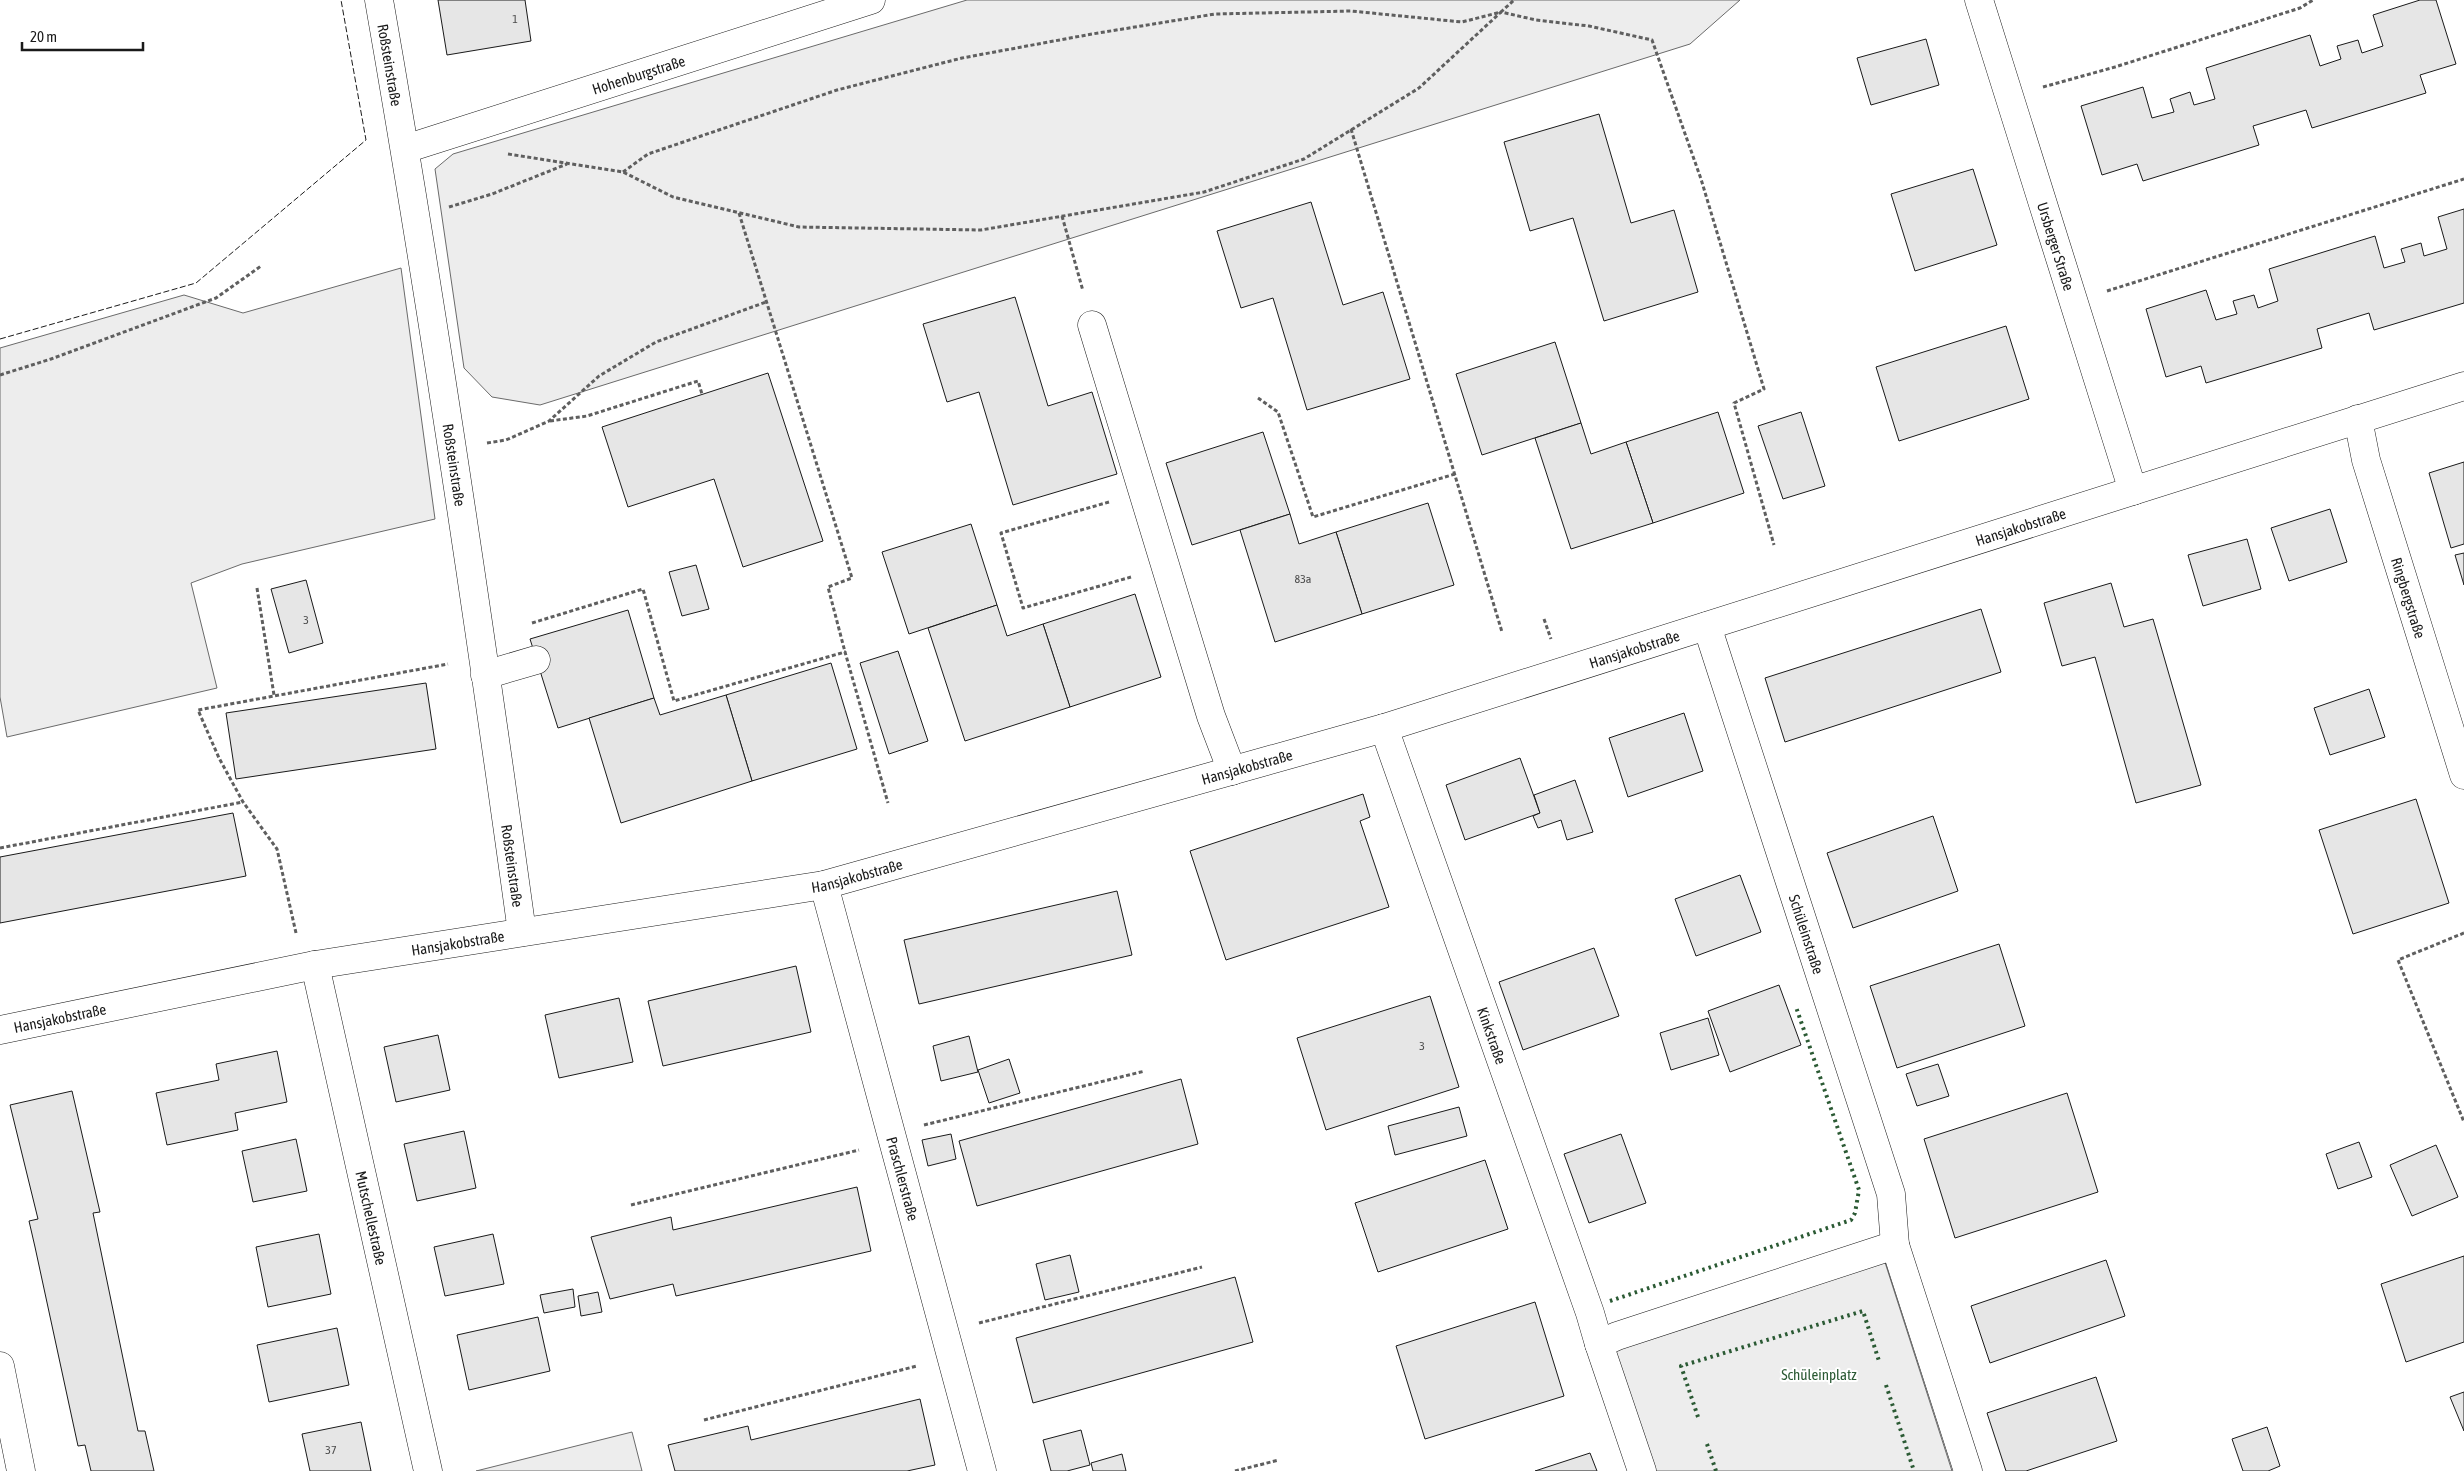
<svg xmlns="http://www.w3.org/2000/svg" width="2464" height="1471" font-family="'Asap Condensed',sans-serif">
<rect width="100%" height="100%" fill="#fff"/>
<!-- built -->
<g fill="#ededed" stroke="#6a6a6a">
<polygon points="967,0 1740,0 1690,44 540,405 492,397 464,368 435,169 453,154"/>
<polygon points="401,268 435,519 242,564 191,583 217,688 7,737 0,697 0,348 184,295 243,313"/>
<polygon points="1882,1253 1952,1471 1651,1471 1609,1339"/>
<polygon points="632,1432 642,1471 476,1471"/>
</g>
<!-- building -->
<g fill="#e6e6e6" stroke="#1a1a1a">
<polygon points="438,0 525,0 531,41 447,55"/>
<polygon points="2420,0 2436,0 2456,64 2420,75 2426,93 2312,128 2306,110 2253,126 2259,145 2143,181 2137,164 2102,175 2081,106 2143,87 2152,118 2174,112 2170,99 2190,92 2194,105 2215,99 2206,68 2310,35 2320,66 2341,59 2337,46 2358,40 2362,53 2383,46 2373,15"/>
<polygon points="1926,39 1939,85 1871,105 1857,58"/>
<polygon points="1599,114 1631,223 1674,210 1698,292 1604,321 1573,218 1530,231 1504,142"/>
<polygon points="1973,169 1997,245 1915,271 1891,194"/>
<polygon points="1311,202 1343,305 1383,292 1410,379 1307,410 1273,298 1241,308 1217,231"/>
<polygon points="2464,209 2464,303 2374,330 2369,313 2317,329 2322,348 2206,383 2201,366 2166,377 2146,309 2206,290 2216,320 2237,314 2233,301 2254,295 2258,308 2278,301 2269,269 2375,236 2384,268 2405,262 2401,249 2421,243 2424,256 2447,249 2438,217"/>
<polygon points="1015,297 1048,406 1092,392 1117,474 1013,505 979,392 947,402 923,324"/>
<polygon points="2006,326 2029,399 1899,441 1876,367"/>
<polygon points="1555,342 1581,423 1482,455 1456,374"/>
<polygon points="768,373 823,541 743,567 714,479 628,507 602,427"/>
<polygon points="1718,412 1744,493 1653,523 1626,442"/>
<polygon points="1801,412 1825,486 1783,499 1758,426"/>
<polygon points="1581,423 1591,454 1626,442 1653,523 1571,549 1535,438"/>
<polygon points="1263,432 1290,514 1192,545 1166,463"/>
<polygon points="2464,462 2464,544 2451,548 2429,473"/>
<polygon points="1428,503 1454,585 1362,614 1336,532"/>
<polygon points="2330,509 2347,562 2289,581 2271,528"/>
<polygon points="1290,514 1299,544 1336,532 1362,614 1275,642 1240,530"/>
<polygon points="971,524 997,605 909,634 882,552"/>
<polygon points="2247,539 2261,589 2203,606 2188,555"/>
<polygon points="2464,553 2464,585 2455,555"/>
<polygon points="696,565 709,609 682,616 669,572"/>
<polygon points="306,580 323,643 289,653 271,589"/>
<polygon points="2111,583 2124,627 2153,619 2201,785 2136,803 2095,657 2062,666 2044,603"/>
<polygon points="1135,594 1161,677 1070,707 1043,624"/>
<polygon points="997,605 1007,636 1043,624 1070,707 965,741 928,628"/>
<polygon points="1981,609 2001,672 1785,742 1765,678"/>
<polygon points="628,610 654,698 558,728 530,639"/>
<polygon points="898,651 928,741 889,754 860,663"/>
<polygon points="831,663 857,749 752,781 726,695"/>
<polygon points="426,683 436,749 236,779 226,713"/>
<polygon points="2369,689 2385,737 2330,755 2314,708"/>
<polygon points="726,695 752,781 621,823 589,718 654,698 660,715"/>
<polygon points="1684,713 1703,771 1628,797 1609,738"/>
<polygon points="1520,758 1540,813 1465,840 1446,785"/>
<polygon points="1575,780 1593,832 1567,840 1561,820 1538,828 1533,816 1540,813 1534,795"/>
<polygon points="1363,794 1370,817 1360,821 1389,907 1226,960 1190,851"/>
<polygon points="2416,799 2449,903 2353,934 2319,830"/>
<polygon points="233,813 246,876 0,923 0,857"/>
<polygon points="1933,816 1958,891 1853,928 1827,853"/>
<polygon points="1740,875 1761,932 1696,956 1675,899"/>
<polygon points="1117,891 1132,955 919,1004 904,940"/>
<polygon points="1999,944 2025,1026 1897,1068 1870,986"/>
<polygon points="1594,948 1619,1016 1523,1050 1499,982"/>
<polygon points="796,966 811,1032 663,1066 648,1001"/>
<polygon points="1779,985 1801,1045 1730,1072 1708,1011"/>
<polygon points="1430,996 1459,1087 1326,1130 1297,1038"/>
<polygon points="619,998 633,1062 559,1078 545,1015"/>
<polygon points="1708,1018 1719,1055 1671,1070 1660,1033"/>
<polygon points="438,1035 450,1090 396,1102 384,1047"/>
<polygon points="969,1036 978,1072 941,1081 933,1046"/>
<polygon points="277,1051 287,1102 235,1113 238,1130 167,1145 156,1093 219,1080 216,1064"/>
<polygon points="1009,1059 1020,1093 989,1103 978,1070"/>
<polygon points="1938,1064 1949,1096 1917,1106 1906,1074"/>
<polygon points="1181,1079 1198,1144 977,1206 959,1141"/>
<polygon points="72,1091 100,1212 93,1213 138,1431 145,1431 154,1471 91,1471 85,1445 78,1446 35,1247 29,1221 38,1219 10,1105"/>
<polygon points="2067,1093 2098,1192 1955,1238 1924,1139"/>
<polygon points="1459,1107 1467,1136 1395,1155 1388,1126"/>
<polygon points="464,1131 476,1188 417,1201 404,1144"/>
<polygon points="951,1134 956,1159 928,1166 922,1140"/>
<polygon points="1621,1134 1646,1203 1589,1223 1564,1154"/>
<polygon points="296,1139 307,1191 253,1202 242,1151"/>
<polygon points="2359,1142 2372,1177 2338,1189 2326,1154"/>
<polygon points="2436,1145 2458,1197 2412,1216 2390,1165"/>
<polygon points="1485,1160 1508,1229 1378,1272 1355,1203"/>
<polygon points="857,1187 871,1251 676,1296 673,1284 610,1299 591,1237 671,1217 673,1230"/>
<polygon points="319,1234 331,1294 268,1307 256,1247"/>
<polygon points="493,1234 504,1284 445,1296 434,1247"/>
<polygon points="1070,1255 1079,1292 1045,1300 1036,1264"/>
<polygon points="2464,1256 2464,1342 2406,1362 2381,1284"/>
<polygon points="2106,1260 2125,1316 1990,1363 1971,1306"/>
<polygon points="1235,1277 1253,1342 1033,1403 1016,1338"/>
<polygon points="573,1289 575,1307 544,1313 540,1295"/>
<polygon points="598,1292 602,1312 581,1316 578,1296"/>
<polygon points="1535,1302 1564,1396 1425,1439 1396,1346"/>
<polygon points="538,1317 550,1371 469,1390 457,1335"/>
<polygon points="337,1328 349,1385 269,1402 257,1345"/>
<polygon points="2096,1377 2117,1441 2026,1471 2006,1471 1987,1413"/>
<polygon points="2464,1392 2464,1431 2450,1397"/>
<polygon points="920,1399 935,1465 907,1471 675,1471 668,1445 748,1426 751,1440"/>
<polygon points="361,1422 371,1471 310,1471 302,1434"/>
<polygon points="2267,1427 2280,1466 2268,1471 2243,1471 2232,1439"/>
<polygon points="1081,1430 1090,1465 1067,1471 1051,1471 1043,1440"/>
<polygon points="1590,1453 1597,1471 1535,1471"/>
<polygon points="1122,1454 1126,1471 1093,1471 1091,1463"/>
</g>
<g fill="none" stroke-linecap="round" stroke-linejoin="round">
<defs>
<g id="minor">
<path id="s1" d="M379,0C433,309 479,620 522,932"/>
<path id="s2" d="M1979,0L2133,491"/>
<path id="s3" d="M405,149L871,0"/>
<polyline points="1092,325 1211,716 1232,771"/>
<path id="s4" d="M2358,419L2366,460L2464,775"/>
<path id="s5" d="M1707,626L1891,1194L1895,1245"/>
<polyline points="485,675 536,660"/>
<path id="s6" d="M1384,728L1590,1313L1599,1344"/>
<path id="s7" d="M824,885L982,1471"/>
<path id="s8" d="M315,965L428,1471"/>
<path id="s9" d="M0,1030L315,965L824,885L1384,728L2464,386"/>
<polyline points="0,1366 21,1471"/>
<polyline points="1642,1471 1599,1344 1617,1336 1895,1245 1968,1471"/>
</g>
</defs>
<!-- minor casing -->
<use href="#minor" stroke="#1a1a1a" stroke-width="29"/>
<!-- path -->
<g stroke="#5f5f5f" stroke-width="3" stroke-dasharray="4 2.5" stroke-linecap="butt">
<polyline points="2043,87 2115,67 2300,8 2313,0"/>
<polyline points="1351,129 1502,632"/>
<polyline points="508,154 623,172 673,197 799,227 981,230 1204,192 1304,159 1419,88 1501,12 1536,20 1589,26 1652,40 1701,179 1764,389 1734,403 1774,545"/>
<polyline points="623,172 648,154 837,90 962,58 1092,34 1215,14 1351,11 1462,22 1501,12 1514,0"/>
<polyline points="449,207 492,194 567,164"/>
<polyline points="739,213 852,578 828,587 845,652"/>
<polyline points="1062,216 1083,291"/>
<polyline points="2107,291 2464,179"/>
<polyline points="0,375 51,359 216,298 261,266"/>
<polyline points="1258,398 1278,412 1313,517 1455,474"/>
<polyline points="550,421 587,416 698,381 702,394"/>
<polyline points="487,443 506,440 549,421 599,376 656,342 766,302"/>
<polyline points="1109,502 1001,533 1023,608 1131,577"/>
<polyline points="257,588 274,695"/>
<polyline points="1544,619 1551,639"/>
<polyline points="532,623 643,589 674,701 845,652 888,803"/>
<polyline points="0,848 243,802"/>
<polyline points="296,933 277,849 243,802 219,758 198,710 448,664"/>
<polyline points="2464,933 2398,960 2464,1122"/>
<polyline points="924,1125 1145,1071"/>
<polyline points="631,1205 859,1150"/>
<polyline points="979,1323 1202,1267"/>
<polyline points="704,1420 917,1366"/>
<polyline points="1235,1471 1279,1460"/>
</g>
<!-- minor -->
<use href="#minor" stroke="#fff" stroke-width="28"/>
<!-- hedge -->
<g stroke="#2b5a34" stroke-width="4" stroke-dasharray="2.5 4" stroke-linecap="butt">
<polyline points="1610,1301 1851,1220 1855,1213 1859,1190 1796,1007"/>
<polyline points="1886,1385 1914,1471"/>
<polyline points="1698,1417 1681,1366 1863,1311 1879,1361"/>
<polyline points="1707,1444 1716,1471"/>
</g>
<!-- fence -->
<polyline stroke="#1a1a1a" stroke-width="1" stroke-dasharray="6 2.5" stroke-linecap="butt" points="0,339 196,283 366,140 341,0"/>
</g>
<g text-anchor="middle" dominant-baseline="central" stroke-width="4" stroke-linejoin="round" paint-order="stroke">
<!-- number labels -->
<g font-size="12" fill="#4d4d4d">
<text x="515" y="19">1</text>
<text x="1303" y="579">83a</text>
<text x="306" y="620">3</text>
<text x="1422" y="1046">3</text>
<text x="331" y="1450">37</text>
</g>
<!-- street labels -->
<g font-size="15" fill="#1a1a1a" stroke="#fff">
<text stroke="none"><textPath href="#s1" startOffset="66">Roßsteinstraße</textPath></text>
<text stroke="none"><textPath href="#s3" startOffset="245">Hohenburgstraße</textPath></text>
<text stroke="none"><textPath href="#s2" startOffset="258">Ursberger Straße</textPath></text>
<text stroke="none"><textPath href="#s1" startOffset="471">Roßsteinstraße</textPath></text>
<text stroke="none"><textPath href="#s9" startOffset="2086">Hansjakobstraße</textPath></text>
<text stroke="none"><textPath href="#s4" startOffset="186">Ringbergstraße</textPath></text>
<text stroke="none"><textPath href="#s9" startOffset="1681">Hansjakobstraße</textPath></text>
<text stroke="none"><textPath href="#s9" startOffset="1276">Hansjakobstraße</textPath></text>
<text stroke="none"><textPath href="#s1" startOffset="876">Roßsteinstraße</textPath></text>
<text stroke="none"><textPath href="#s9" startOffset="871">Hansjakobstraße</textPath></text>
<text stroke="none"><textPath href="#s5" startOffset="324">Schüleinstraße</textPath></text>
<text stroke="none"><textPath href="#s9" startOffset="466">Hansjakobstraße</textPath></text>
<text stroke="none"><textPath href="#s9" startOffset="61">Hansjakobstraße</textPath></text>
<text stroke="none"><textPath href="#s6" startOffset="326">Kinkstraße</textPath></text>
<text stroke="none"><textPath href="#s7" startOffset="304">Praschlerstraße</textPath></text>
<text stroke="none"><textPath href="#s8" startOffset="259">Mutschellestraße</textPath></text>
</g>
<!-- park labels -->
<g font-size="15" fill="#2b5a34" stroke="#fff">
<text x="1819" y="1374">Schüleinplatz</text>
</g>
</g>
<!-- scale -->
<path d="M22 42v8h121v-8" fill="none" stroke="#1a1a1a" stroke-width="2.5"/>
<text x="30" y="42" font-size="15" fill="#1a1a1a" stroke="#ffffff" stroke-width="4" paint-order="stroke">20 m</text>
</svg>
